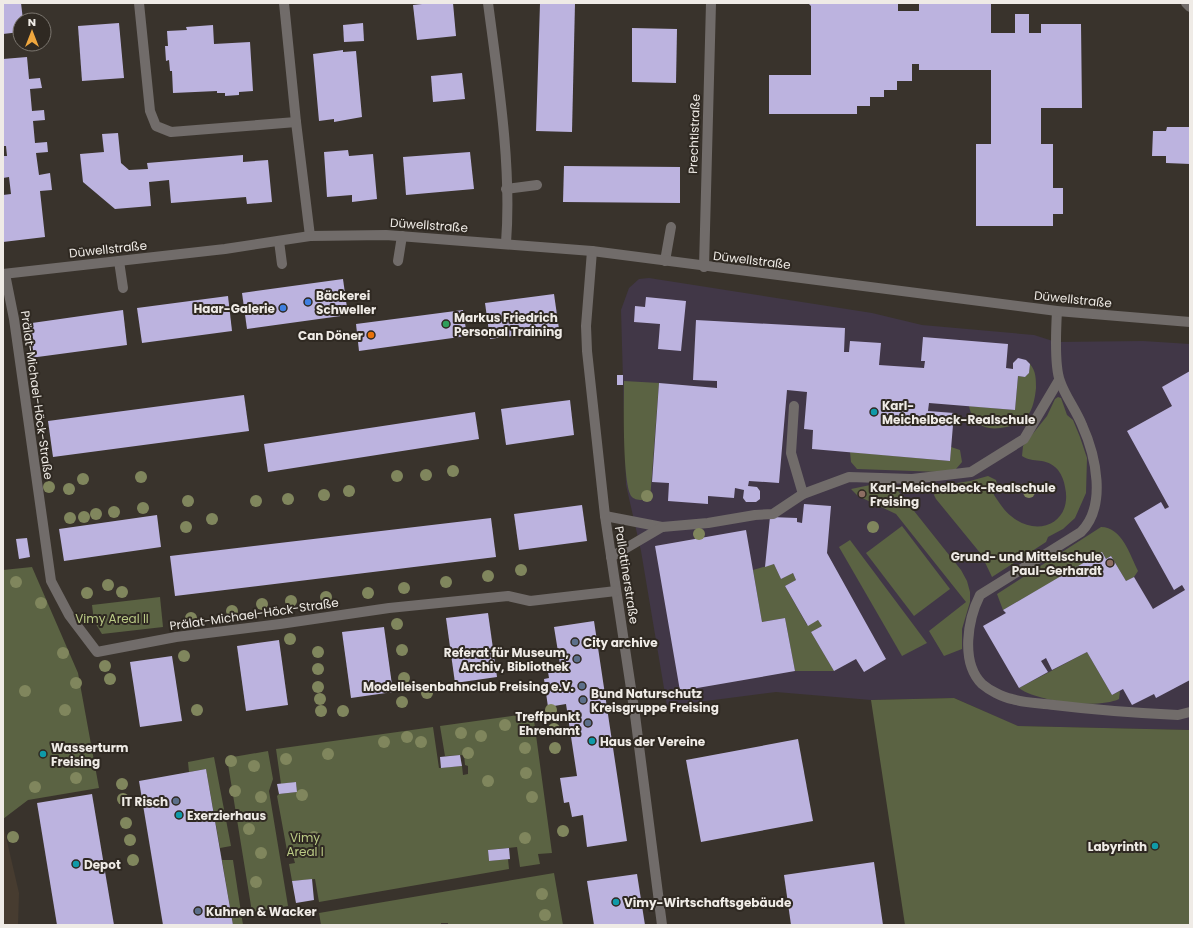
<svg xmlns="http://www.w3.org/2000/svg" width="1193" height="928" font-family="Poppins,sans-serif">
<rect width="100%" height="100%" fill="#39332c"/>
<!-- built -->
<polygon fill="#473c30" points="3,824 19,893 18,925 3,925"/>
<!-- education -->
<polygon fill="#413747" points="649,278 872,313 922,325 1034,335 1056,342 1143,341 1190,344 1190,730 1017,726 954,698 871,700 776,692 667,706 641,551 626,485 621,310 629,288 639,279"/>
<!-- green -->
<g fill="#5b6343">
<path d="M1030,364C1036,371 1036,379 1036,388C1035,398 1033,409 1027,417C1019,426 996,431 985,427C977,425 970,414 969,406L1015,410L1018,376L1025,377L1029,373Z"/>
<path d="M624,381L659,383L650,500C644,500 636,501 632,497C622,486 624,400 624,381Z"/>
<path d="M1058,397L1061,398L1067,415L1073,420L1080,437L1087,458L1086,493L1075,518L1063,529L1048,537L1046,542L992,577L981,554L936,499L934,495L938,486L970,481L988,476L996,480L998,489L993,491L994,495C999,502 1004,511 1011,516C1038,539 1073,522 1065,487C1064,481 1062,475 1058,470C1046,456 1033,464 1022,456L1023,446L1047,416L1055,399Z"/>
<polygon points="951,447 960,450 962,462 956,469 941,472 857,469 851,462 850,452 950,461"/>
<polygon points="875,484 895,487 961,570 967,581 970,592 970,602 962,629 962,649 944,656 929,631 966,602 896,514 858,496 851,489"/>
<polygon points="902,526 950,589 914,616 866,553"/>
<path d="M1101,527C1122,527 1130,555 1138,571L1134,577L1126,581L1111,556L1106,559L1102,553L1003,610L997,594Z"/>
<polygon points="850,540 927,643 902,656 839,547"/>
<polygon points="774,564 781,579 793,573 796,580 785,586 807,625 818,620 822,626 811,632 834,671 795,671 785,618 762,622 753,570"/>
<polygon points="32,567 78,673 99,788 28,800 3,819 3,570"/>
<polygon points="160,597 163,627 102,634 94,621 92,605"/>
<path d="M1087,652L1112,695L1120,691L1119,699C1099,709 1037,702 1019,688Z"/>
<polygon points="954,698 1018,726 1190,730 1190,925 905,925 871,700"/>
<polygon points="533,713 552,853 538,854 540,864 520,867 517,847 488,850 489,861 508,859 509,869 319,902 315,879 292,881 289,864 295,863 293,856 288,856 277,796 279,794 297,792 296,782 281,784 276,749 433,727 439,768 462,766 463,775 468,774 468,766 465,765 464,755 445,756 440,726"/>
<polygon points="268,751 273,779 269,791 288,906 252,912 227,758"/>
<polygon points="214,757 231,846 220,848 206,769 189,772 188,762"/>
<polygon points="222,860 233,860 243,925 233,925"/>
<polygon points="554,873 563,925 448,925 448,923 441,923 441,925 321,925 319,913"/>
</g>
<!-- building -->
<g fill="#bcb3df">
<polygon points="3,3 21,3 23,20 20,20 20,32 3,34"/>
<polygon points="431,3 453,3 456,36 417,40 413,5"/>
<polygon points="540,3 575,3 572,132 536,131"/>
<polygon points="808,3 898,4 898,11 919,11 919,3 991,3 991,33 1015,33 1015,14 1029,14 1029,33 1041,33 1041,24 1081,24 1082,108 1041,108 1041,144 1053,144 1053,188 1063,188 1063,214 1053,214 1053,226 976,226 976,144 991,144 991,70 919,70 919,64 912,64 912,81 897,81 897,90 884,90 884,97 870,97 870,106 857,106 857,114 769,114 769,75 811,75 811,6"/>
<polygon points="119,23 124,78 82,81 78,26"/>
<polygon points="363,23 364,41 344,42 343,25"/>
<polygon points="213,25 214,44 250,42 253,91 239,92 239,95 225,96 225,93 217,93 217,91 173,93 172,71 170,71 169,60 166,61 165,46 168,46 167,31 187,30 186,27"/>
<polygon points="632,28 677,29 676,83 632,82"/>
<polygon points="343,50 343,52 356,51 362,117 334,122 334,119 319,121 313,54"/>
<polygon points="27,57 29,79 40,78 42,88 30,89 32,111 44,110 45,120 33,121 35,143 47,142 48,152 36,153 39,175 50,173 52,190 40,191 45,237 3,242 3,195 11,194 9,177 3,178 3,156 7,156 6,146 3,146 3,59"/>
<polygon points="462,73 465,99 433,102 431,76"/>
<polygon points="1167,127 1190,127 1190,164 1166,163 1166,156 1152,156 1153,131 1166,131"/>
<polygon points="118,133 121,163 129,170 148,169 147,163 243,155 243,162 268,160 272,202 247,204 246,197 171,203 169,180 149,182 151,206 115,209 83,182 80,154 104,152 102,134"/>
<polygon points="348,150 349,156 373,154 377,199 352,202 352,195 327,197 324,152"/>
<polygon points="470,152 474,189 406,195 403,157"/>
<polygon points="564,166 680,167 680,203 563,202"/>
<polygon points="343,279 348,315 247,329 242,293"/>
<polygon points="554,294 559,329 490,339 485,303"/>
<polygon points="228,296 232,331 142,343 137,308"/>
<polygon points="646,297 686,301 681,351 658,349 660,324 634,322 635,306 645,307"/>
<polygon points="123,310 127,345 30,358 25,324"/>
<polygon points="463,310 467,336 359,351 356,324"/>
<polygon points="696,320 845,328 844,352 849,352 850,341 881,343 879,365 924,368 925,361 921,361 923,337 1008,344 1006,368 1013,369 1013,363 1018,358 1026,360 1030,364 1029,373 1025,377 1018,376 1015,410 929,403 928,411 954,413 950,461 812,449 813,430 804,429 807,392 787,390 779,483 749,481 748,486 757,487 760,491 760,499 756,502 746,502 743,498 744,490 735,488 734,498 708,496 708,504 668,501 669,483 652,482 659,383 717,388 717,381 693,380"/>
<polygon points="1190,371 1190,680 1156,698 1154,694 1132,705 1123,689 1112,695 1087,652 1052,670 1046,658 1041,661 1048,672 1019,688 983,626 1006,613 1003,610 1102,552 1106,559 1111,556 1126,581 1134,577 1153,609 1185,590 1182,585 1174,590 1134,518 1161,502 1165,509 1169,507 1127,431 1172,406 1162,387"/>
<rect x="617" y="375" width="6" height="10"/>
<polygon points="244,395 249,431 53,457 48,421"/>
<polygon points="570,400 574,435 506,445 501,409"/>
<polygon points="475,412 479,439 268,472 264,444"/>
<polygon points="804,504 831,506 827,553 886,659 864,672 856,659 834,671 811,632 822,626 818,620 808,626 785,586 796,580 793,573 781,579 774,564 765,567 770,517 797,518 797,522 802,523"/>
<polygon points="582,505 587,541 519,550 514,514"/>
<polygon points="157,515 161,547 64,561 59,529"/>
<polygon points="491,518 496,557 175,596 170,556"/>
<polygon points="746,530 762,622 785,618 795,671 680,691 655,546"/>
<polygon points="27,538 30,557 19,559 16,539"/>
<polygon points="488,613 497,677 455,683 446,618"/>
<polygon points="594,621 627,841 587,847 583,815 572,817 569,802 564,803 560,778 577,776 566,704 548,707 544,679 549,678 547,666 560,664 554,627"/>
<polygon points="384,627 393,692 351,698 342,632"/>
<polygon points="279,640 288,705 246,711 237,646"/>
<polygon points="172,656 182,721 140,727 130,662"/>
<polygon points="798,739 813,821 701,842 686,760"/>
<polygon points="460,755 462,766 441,768 440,757"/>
<polygon points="206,769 233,925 163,925 139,781"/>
<polygon points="296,782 297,792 279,794 277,784"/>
<polygon points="92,794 114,925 57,925 37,803"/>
<polygon points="509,848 510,859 489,861 488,850"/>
<polygon points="874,862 883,925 791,925 784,875"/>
<polygon points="637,874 645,925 594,925 587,881"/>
<polygon points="312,879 314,900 296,903 292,881"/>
</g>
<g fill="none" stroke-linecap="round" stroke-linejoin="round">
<!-- service -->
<g stroke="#716c6a" stroke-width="10">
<polyline points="506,189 537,185"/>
<polyline points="279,241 282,264"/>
<polyline points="119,261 123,288"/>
<polyline points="398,261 402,236"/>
<polyline points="665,261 671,227"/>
<polyline points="704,267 711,3"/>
<path d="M1057,311C1056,329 1054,365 1060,381C1065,396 1076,410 1082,425C1096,456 1107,506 1081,532L980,595C968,619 960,662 982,684C989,690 1002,697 1012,699C1025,703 1040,703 1054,705C1095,710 1136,713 1178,715L1190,712"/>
<polyline points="794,406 791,453 803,494"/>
<polyline points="605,516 662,527"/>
<polyline points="611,557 662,527 708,523 755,515 773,514 803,494 849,477 912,479 971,472 1024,439 1059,380"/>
</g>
<!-- minor -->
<g stroke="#716c6a" stroke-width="10">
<polyline points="139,3 150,111 156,126 171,132 296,122"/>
<polyline points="284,3 296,122 310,236"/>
<path d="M488,3C498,79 512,167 506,243"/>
<polyline points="1186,3 1190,7"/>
<polyline points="592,251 586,326 587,351 605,516 635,715 662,925"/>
<polyline points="3,274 225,249 310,236 386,235 592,251 1057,311 1190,322"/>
<polyline points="5,274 14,319 51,581 69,615 97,652 176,637 280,624 389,608 508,596 530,601 616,591"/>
</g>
</g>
<!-- trees -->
<g fill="#80865d">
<circle cx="453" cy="471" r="6"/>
<circle cx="426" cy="475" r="6"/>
<circle cx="397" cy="476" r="6"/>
<circle cx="141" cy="477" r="6"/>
<circle cx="83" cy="479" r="6"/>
<circle cx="49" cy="487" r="6"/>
<circle cx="69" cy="489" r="6"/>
<circle cx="349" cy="491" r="6"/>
<circle cx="1029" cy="492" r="6"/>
<circle cx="324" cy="495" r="6"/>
<circle cx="647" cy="496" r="6"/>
<circle cx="288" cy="499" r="6"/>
<circle cx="188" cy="501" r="6"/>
<circle cx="256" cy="501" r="6"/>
<circle cx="143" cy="508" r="6"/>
<circle cx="114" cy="512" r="6"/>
<circle cx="96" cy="514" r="6"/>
<circle cx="84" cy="517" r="6"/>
<circle cx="70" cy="518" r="6"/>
<circle cx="212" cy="519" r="6"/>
<circle cx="186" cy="527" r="6"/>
<circle cx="873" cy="527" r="6"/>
<circle cx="699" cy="534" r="6"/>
<circle cx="521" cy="570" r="6"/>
<circle cx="488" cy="576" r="6"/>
<circle cx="16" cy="582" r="6"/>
<circle cx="446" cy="582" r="6"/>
<circle cx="108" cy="585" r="6"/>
<circle cx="404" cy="588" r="6"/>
<circle cx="122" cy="592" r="6"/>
<circle cx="87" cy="593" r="6"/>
<circle cx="368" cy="593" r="6"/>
<circle cx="326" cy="597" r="6"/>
<circle cx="291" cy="601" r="6"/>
<circle cx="41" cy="603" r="6"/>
<circle cx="262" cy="604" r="6"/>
<circle cx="232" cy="611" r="6"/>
<circle cx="191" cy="618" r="6"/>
<circle cx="397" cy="624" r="6"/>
<circle cx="290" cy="639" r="6"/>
<circle cx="402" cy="650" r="6"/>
<circle cx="318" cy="652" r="6"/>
<circle cx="63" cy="653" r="6"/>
<circle cx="184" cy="656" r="6"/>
<circle cx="105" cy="666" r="6"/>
<circle cx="318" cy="669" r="6"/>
<circle cx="404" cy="678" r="6"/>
<circle cx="110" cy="679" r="6"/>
<circle cx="76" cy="683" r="6"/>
<circle cx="318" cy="687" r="6"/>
<circle cx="25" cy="691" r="6"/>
<circle cx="427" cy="693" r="6"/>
<circle cx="320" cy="699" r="6"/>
<circle cx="402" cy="702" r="6"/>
<circle cx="65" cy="710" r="6"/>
<circle cx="197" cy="710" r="6"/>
<circle cx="551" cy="710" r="6"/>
<circle cx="321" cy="711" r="6"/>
<circle cx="343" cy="711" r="6"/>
<circle cx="505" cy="725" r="6"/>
<circle cx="554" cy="729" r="6"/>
<circle cx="461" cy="733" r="6"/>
<circle cx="481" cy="736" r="6"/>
<circle cx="407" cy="737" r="6"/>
<circle cx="384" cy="742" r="6"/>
<circle cx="421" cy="742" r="6"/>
<circle cx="525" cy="748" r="6"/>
<circle cx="555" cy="748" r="6"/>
<circle cx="468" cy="753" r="6"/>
<circle cx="328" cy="754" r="6"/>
<circle cx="286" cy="759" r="6"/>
<circle cx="231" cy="761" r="6"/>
<circle cx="254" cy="766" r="6"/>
<circle cx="526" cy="773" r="6"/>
<circle cx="76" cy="778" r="6"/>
<circle cx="488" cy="781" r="6"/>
<circle cx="122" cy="784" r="6"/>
<circle cx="35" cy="787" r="6"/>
<circle cx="235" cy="791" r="6"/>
<circle cx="302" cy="795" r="6"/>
<circle cx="261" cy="797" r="6"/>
<circle cx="532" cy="797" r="6"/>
<circle cx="123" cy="799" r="6"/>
<circle cx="126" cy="823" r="6"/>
<circle cx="249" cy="829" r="6"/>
<circle cx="563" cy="831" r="6"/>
<circle cx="13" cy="837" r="6"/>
<circle cx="314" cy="837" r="6"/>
<circle cx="525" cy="838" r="6"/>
<circle cx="130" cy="840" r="6"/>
<circle cx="261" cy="853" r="6"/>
<circle cx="133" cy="860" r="6"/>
<circle cx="256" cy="882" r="6"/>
<circle cx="542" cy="894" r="6"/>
<circle cx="545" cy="915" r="6"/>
</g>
<!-- markers -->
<g fill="#3f7fe0" stroke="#2f2922" stroke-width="1.5">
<circle cx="308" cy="302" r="4"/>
<circle cx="283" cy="308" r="4"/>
</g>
<circle fill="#2e9e5b" stroke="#2f2922" stroke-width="1.5" cx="446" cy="324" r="4"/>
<circle fill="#e8710a" stroke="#2f2922" stroke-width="1.5" cx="371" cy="335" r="4"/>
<g fill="#0f9aa8" stroke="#2f2922" stroke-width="1.5">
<circle cx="874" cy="412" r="4"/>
<circle cx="592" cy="741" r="4"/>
<circle cx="43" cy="754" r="4"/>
<circle cx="179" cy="815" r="4"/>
<circle cx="1155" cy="846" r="4"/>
<circle cx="76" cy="864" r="4"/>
<circle cx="616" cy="902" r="4"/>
</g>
<g fill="#8d6e63" stroke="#2f2922" stroke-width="1.5">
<circle cx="862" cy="494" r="4"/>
<circle cx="1110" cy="563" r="4"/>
</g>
<g fill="#5c6f8a" stroke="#2f2922" stroke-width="1.5">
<circle cx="575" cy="642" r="4"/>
<circle cx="577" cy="659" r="4"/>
<circle cx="582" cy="686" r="4"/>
<circle cx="583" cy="700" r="4"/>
<circle cx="588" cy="723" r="4"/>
<circle cx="176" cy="801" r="4"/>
<circle cx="198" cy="911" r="4"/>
</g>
<g text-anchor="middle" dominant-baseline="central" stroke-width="4" stroke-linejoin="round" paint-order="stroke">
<!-- street labels -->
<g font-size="12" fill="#efebe6" stroke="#2f2922">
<text transform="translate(694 134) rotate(-88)">Prechtlstraße</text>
<text transform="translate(429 225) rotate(4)">Düwellstraße</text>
<text transform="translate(108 249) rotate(-6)">Düwellstraße</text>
<text transform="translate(752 260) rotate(7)">Düwellstraße</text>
<text transform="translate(1073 299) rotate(6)">Düwellstraße</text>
<text transform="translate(37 395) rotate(82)">Prälat-Michael-Höck-Straße</text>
<text transform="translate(627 575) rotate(81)">Pallottinerstraße</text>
<text transform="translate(254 614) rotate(-8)">Prälat-Michael-Höck-Straße</text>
</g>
<!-- poi labels -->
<g font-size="12" font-weight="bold" fill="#efebe6" stroke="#2f2922" text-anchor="start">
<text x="316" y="295">Bäckerei<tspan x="316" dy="14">Schweller</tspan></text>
<text x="275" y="308" text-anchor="end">Haar-Galerie</text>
<text x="454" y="317">Markus Friedrich<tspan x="454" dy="14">Personal Training</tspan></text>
<text x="363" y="335" text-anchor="end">Can Döner</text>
<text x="882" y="405">Karl-<tspan x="882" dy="14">Meichelbeck-Realschule</tspan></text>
<text x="870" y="487">Karl-Meichelbeck-Realschule<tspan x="870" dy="14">Freising</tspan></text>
<text x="1102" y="556" text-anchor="end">Grund- und Mittelschule<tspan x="1102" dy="14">Paul-Gerhardt</tspan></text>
<text x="583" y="642">City archive</text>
<text x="569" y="652" text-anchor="end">Referat für Museum,<tspan x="569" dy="14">Archiv, Bibliothek</tspan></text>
<text x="574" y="686" text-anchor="end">Modelleisenbahnclub Freising e.V.</text>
<text x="591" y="693">Bund Naturschutz<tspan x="591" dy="14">Kreisgruppe Freising</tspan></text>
<text x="580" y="716" text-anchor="end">Treffpunkt<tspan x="580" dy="14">Ehrenamt</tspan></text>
<text x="600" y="741">Haus der Vereine</text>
<text x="51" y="747">Wasserturm<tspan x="51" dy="14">Freising</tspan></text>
<text x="168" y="801" text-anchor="end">IT Risch</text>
<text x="187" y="815">Exerzierhaus</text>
<text x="1147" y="846" text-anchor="end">Labyrinth</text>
<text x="84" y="864">Depot</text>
<text x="624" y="902">Vimy-Wirtschaftsgebäude</text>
<text x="206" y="911">Kuhnen &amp; Wacker</text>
</g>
<!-- park labels -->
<g font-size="12" fill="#baca85" stroke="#2f2922">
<text x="112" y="618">Vimy Areal II</text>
<text x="305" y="837">Vimy<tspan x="305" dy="14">Areal I</tspan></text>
</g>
</g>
<!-- border -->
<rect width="1193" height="928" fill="none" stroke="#efebe6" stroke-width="8"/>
<!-- north arrow -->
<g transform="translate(32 32)"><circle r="19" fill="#2f2922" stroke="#7c7770"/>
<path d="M0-3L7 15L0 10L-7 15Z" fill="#efa73e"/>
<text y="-6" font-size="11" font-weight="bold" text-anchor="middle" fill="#efebe6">N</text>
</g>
</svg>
